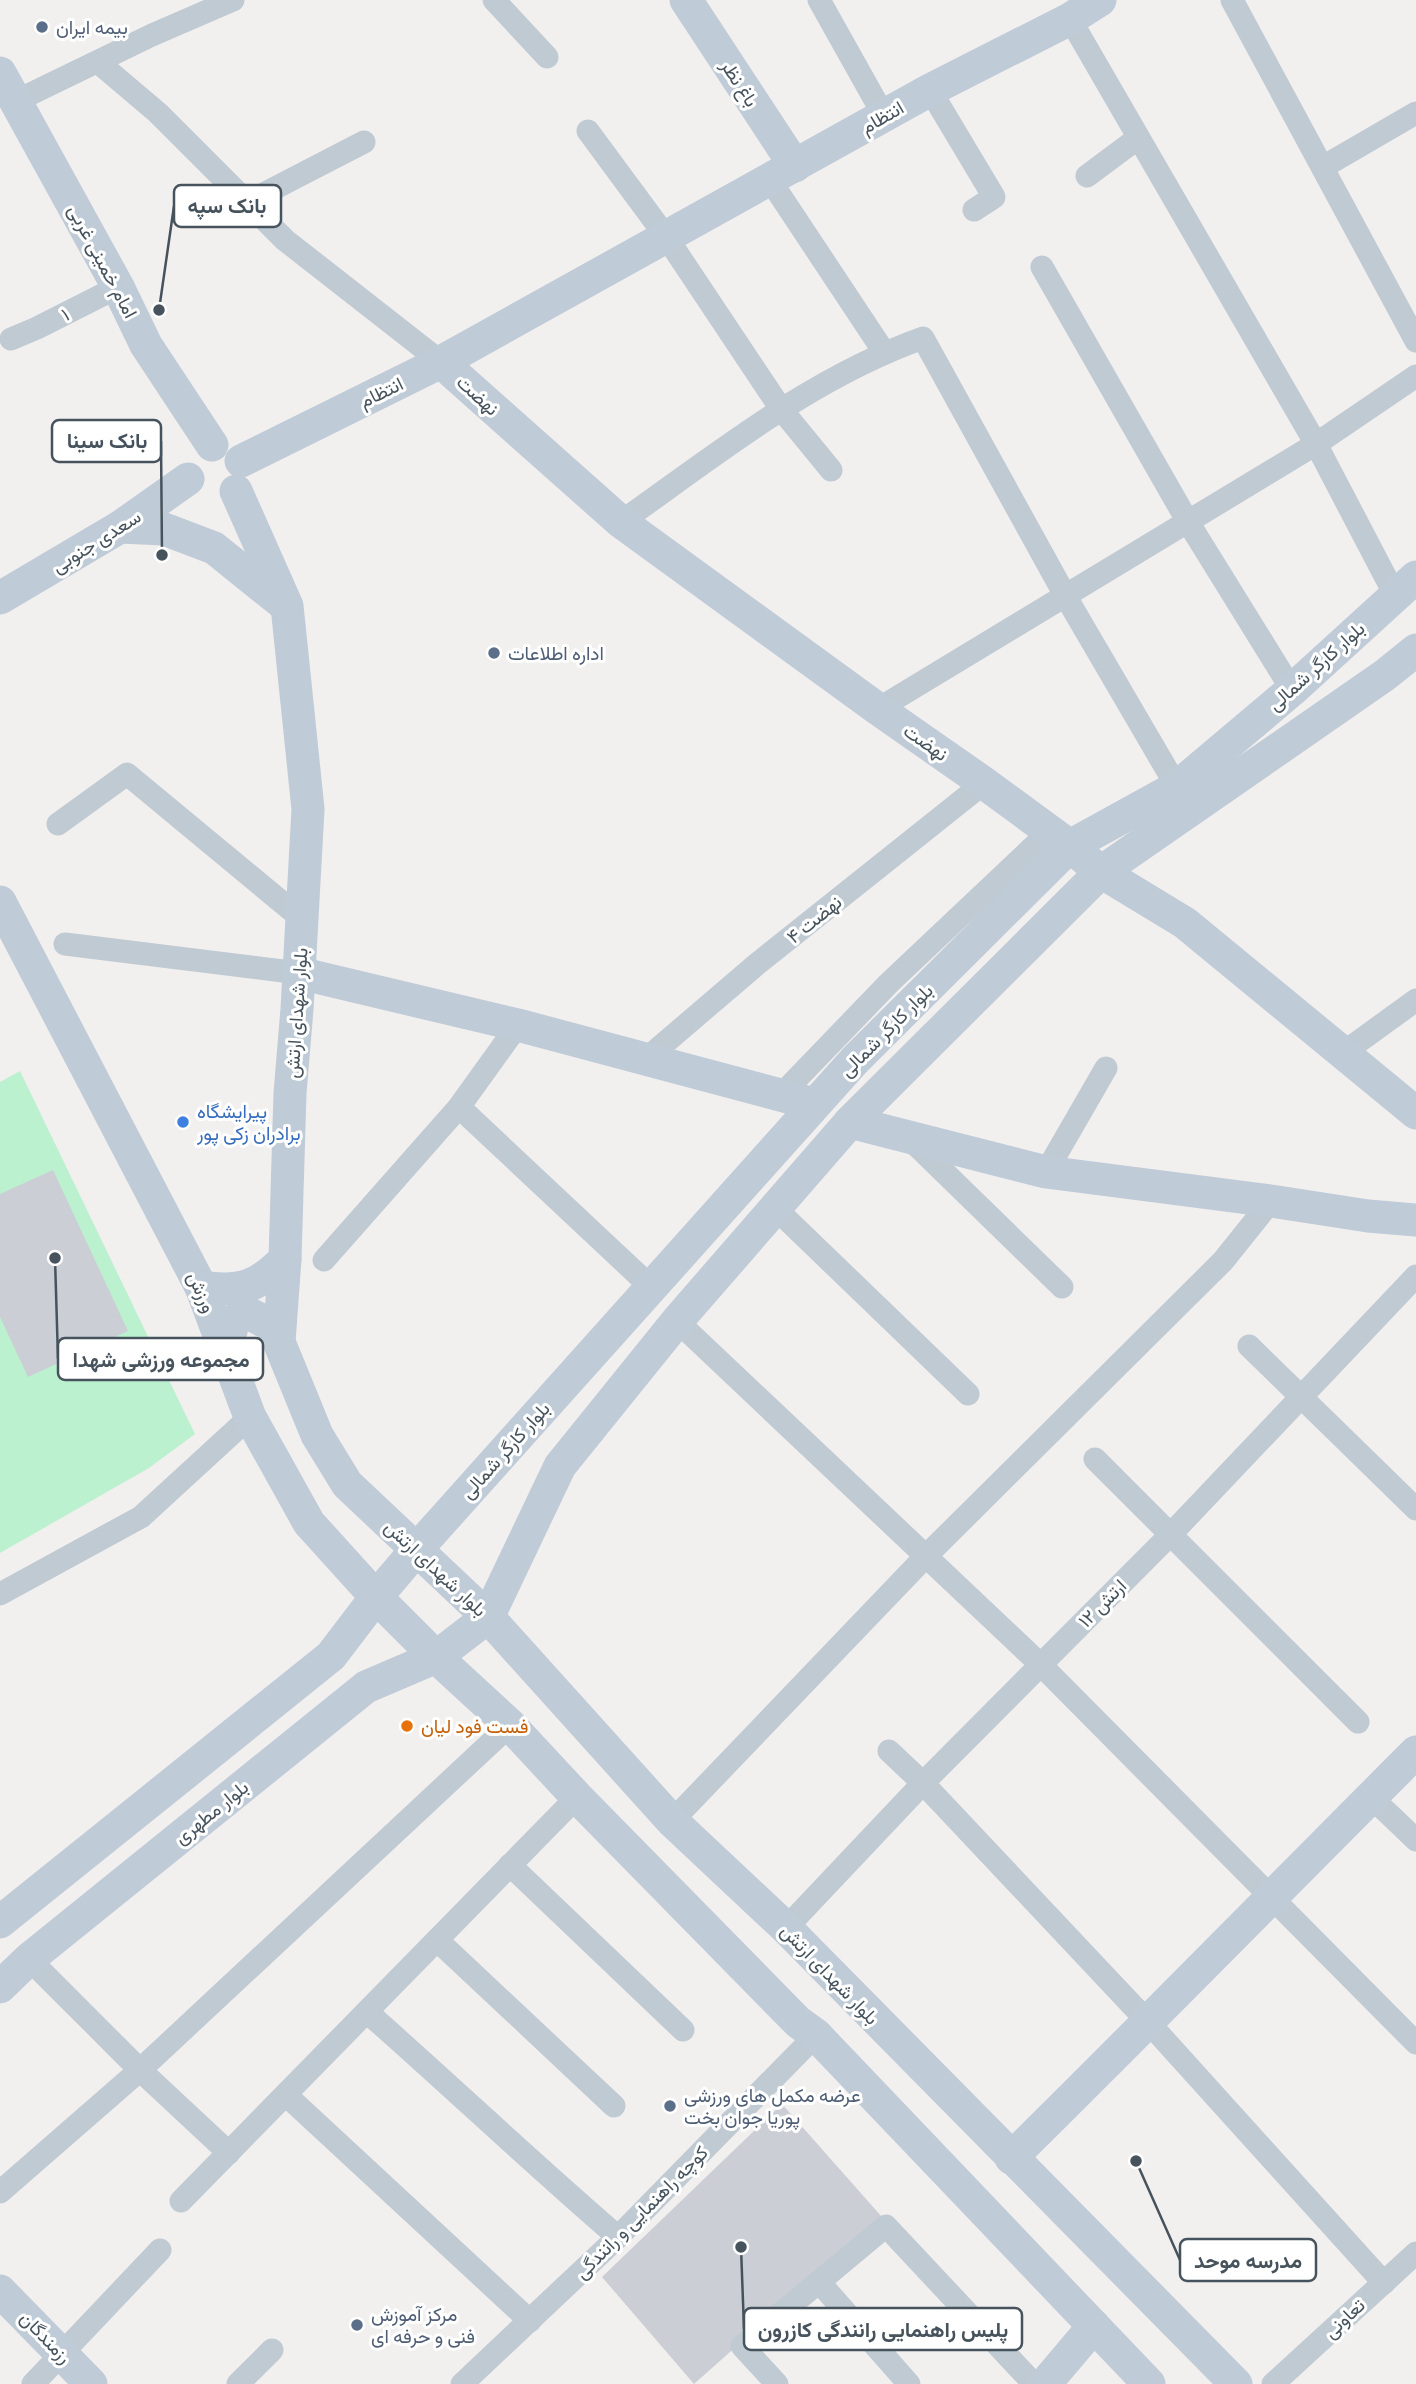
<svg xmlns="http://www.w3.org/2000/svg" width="1416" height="2384" font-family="Ubuntu,Vazirmatn,sans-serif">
<rect width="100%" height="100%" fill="#f2efef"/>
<!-- green -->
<polygon fill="#bcf1cf" points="20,1071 195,1434 149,1468 0,1553 0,1082"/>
<!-- building -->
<g fill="#cbced4">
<polygon points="53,1170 128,1331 28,1377 0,1317 0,1194"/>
<polygon points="782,2104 882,2217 694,2384 602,2277"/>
</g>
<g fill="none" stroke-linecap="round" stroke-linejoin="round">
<!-- street -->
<g stroke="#bfcad2" stroke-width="23">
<polyline points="494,0 547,57"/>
<polyline points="819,0 884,116"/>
<polyline points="1232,0 1416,341"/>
<polyline points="1070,19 1316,444 1395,595"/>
<polyline points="99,63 158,113 285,240 441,362"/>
<polyline points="930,90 994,197 974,210"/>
<polyline points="16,101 152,35 233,0"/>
<polyline points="588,131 667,238 781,409 831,470"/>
<polyline points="1323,167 1416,113"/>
<polyline points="1087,176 1138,138"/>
<polyline points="770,180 884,352"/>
<polyline points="248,202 364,142"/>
<polyline points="1042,267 1188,522 1292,690"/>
<polyline points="11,339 37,328 118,287"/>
<path d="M621,522C717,454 811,378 923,338L1066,597L1177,787"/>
<polyline points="878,709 1316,444 1416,376"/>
<polyline points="58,824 127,774 302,919"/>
<polyline points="65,944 299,973"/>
<polyline points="1343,1053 1416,1000"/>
<polyline points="646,1059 757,964 984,783"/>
<polyline points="781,1095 889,983 1050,831"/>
<polyline points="459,1107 651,1287"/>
<polyline points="909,1138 1062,1287"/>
<polyline points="1046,1172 1106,1068"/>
<polyline points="774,1207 968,1394"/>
<polyline points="324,1260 459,1107 518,1025"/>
<polyline points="677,1321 1040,1664 1416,2043"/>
<polyline points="1249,1346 1416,1509"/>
<polyline points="1095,1459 1358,1722"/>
<polyline points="0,1594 141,1517 250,1417"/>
<polyline points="889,1751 923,1783 1149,2023 1384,2283"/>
<polyline points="1371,1797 1416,1840"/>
<polyline points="672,1821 926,1556 1223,1261 1271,1201"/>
<polyline points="510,1865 683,2030"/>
<polyline points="786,1928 923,1783 1171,1534 1416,1276"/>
<polyline points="437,1940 614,2106"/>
<polyline points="29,1959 140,2070 229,2153"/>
<path d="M367,2012C451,2086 533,2164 618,2237"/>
<polyline points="286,2095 530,2321"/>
<polyline points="0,2192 140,2070 510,1725"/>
<polyline points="181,2201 577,1797"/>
<polyline points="819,2282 909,2384"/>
<polyline points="33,2384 160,2250"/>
<polyline points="238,2384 272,2350"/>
<polyline points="462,2384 618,2237 816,2035"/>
<polyline points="777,2384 742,2346 886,2226 1034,2384"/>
<polyline points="1273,2384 1416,2253"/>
</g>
<!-- secondary -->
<g stroke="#bfcbd7" stroke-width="33">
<polyline points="686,0 795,166"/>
<polyline points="0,73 118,287 146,345 212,445"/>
<polyline points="441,362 621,522 878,709 984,783 1070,846 1101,872 1185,923 1416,1113"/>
<polyline points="241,461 441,362 930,90 1070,19 1100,0"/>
<polyline points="236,491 287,606 308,809 297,1009 290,1093 285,1259 279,1342 317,1435 347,1484 488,1617 672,1821 786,1928 1236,2384"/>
<polyline points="120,527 164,529 214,548 285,605"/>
<polyline points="0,598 120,527 188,479"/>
<polyline points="0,902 201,1287 250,1417 309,1523 376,1597 436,1657 510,1725 577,1797 798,2022 816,2035 1149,2384"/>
<polyline points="299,973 518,1025 814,1104"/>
<polyline points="850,1122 1046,1172 1271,1201 1368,1216 1416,1220"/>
<path d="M201,1287C240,1293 258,1287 285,1259"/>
<polyline points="226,1351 233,1323 239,1317 250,1314 269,1324 279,1342"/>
<polyline points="0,1922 331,1656 376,1597 416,1550 855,1060 1070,846 1177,787 1292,690 1416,577"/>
<polyline points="0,1987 29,1959 366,1687 436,1657 488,1617 560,1466 677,1321 850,1122 1101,872 1385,675 1416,650"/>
<path d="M1011,2158C1147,2024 1281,1887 1416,1752"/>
<polyline points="0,2291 91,2384"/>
<polyline points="1045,2384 1094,2326"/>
</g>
</g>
<!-- markers -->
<g fill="#5c6f8a" stroke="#fff" stroke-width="2.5">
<circle cx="42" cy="27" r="7"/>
<circle cx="494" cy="653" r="7"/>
<circle cx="670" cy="2106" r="7"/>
<circle cx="357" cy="2325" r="7"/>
</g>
<circle fill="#3f7fe0" stroke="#fff" stroke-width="2.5" cx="183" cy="1122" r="7"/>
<circle fill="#e8710a" stroke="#fff" stroke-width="2.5" cx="407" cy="1726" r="7"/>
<g text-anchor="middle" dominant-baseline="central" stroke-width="6" stroke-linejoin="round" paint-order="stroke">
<!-- service labels -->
<g font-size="19" fill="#4e5e75" stroke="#fff" text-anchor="start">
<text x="56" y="27">بیمه ایران</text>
<text x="508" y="653">اداره اطلاعات</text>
<text x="684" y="2095">عرضه مکمل های ورزشی<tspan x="684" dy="22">پوریا جوان بخت</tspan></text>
<text x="371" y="2314">مرکز آموزش<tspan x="371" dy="22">فنی و حرفه ای</tspan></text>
</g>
<!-- street labels -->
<g font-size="19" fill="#46535d" stroke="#fff">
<text transform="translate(740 83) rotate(57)">باغ نظر</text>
<text transform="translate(882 117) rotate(-30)">انتظام</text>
<text transform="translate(103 261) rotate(62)">امام خمینی غربی</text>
<text transform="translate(65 314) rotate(-27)">۱</text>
<text transform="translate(381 392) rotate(-26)">انتظام</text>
<text transform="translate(478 395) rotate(42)">نهضت</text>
<text transform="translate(96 541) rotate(-32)">سعدی جنوبی</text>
<text transform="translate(1316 666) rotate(-42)">بلوار کارگر شمالی</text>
<text transform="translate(926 742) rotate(35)">نهضت</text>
<text transform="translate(814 919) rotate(-39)">نهضت ۴</text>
<text transform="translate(296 1013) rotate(-86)">بلوار شهدای ارتش</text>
<text transform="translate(886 1030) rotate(-45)">بلوار کارگر شمالی</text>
<text transform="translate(202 1292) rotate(66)">ورزش</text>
<text transform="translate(505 1450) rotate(-48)">بلوار کارگر شمالی</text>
<text transform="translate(436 1568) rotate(43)">بلوار شهدای ارتش</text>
<text transform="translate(1102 1603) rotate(-45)">ارتش ۱۲</text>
<text transform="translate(211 1812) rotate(-39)">بلوار مطهری</text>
<text transform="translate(830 1974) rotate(46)">بلوار شهدای ارتش</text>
<text transform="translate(641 2212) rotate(-45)">کوچه راهنمایی و رانندگی</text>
<text transform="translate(1344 2318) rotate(-43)">تعاونی</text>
<text transform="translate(46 2337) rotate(46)">رزمندگان</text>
</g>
<!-- shop labels -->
<g font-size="19" fill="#366cbe" stroke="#fff" text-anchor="start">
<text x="197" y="1111">پیرایشگاه<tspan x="197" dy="22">برادران زکی پور</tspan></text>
</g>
<!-- food labels -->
<g font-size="19" fill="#c56008" stroke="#fff" text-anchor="start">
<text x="421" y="1726">فست فود لیان</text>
</g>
</g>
<!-- callouts -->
<path fill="none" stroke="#46535d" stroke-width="2.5" d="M159 310L174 206M162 555L161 441M55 1258L58 1359M1136 2161L1180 2260M741 2247L744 2329"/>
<g fill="#46535d" stroke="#fff" stroke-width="2.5">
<circle cx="159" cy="310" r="7"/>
<circle cx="162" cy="555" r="7"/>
<circle cx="55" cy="1258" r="7"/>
<circle cx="1136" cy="2161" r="7"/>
<circle cx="741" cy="2247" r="7"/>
</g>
<g fill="#fff" stroke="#46535d" stroke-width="2.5">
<rect x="174" y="185" width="107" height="42" rx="7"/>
<rect x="52" y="420" width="109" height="42" rx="7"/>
<rect x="58" y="1338" width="205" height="42" rx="7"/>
<rect x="1180" y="2239" width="136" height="42" rx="7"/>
<rect x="744" y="2308" width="278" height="42" rx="7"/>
</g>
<g font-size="21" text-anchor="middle" font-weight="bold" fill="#46535d">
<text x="227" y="213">بانک سپه</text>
<text x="107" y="448">بانک سینا</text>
<text x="161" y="1367">مجموعه ورزشی شهدا</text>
<text x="1248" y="2268">مدرسه موحد</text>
<text x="883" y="2337">پلیس راهنمایی رانندگی کازرون</text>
</g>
</svg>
